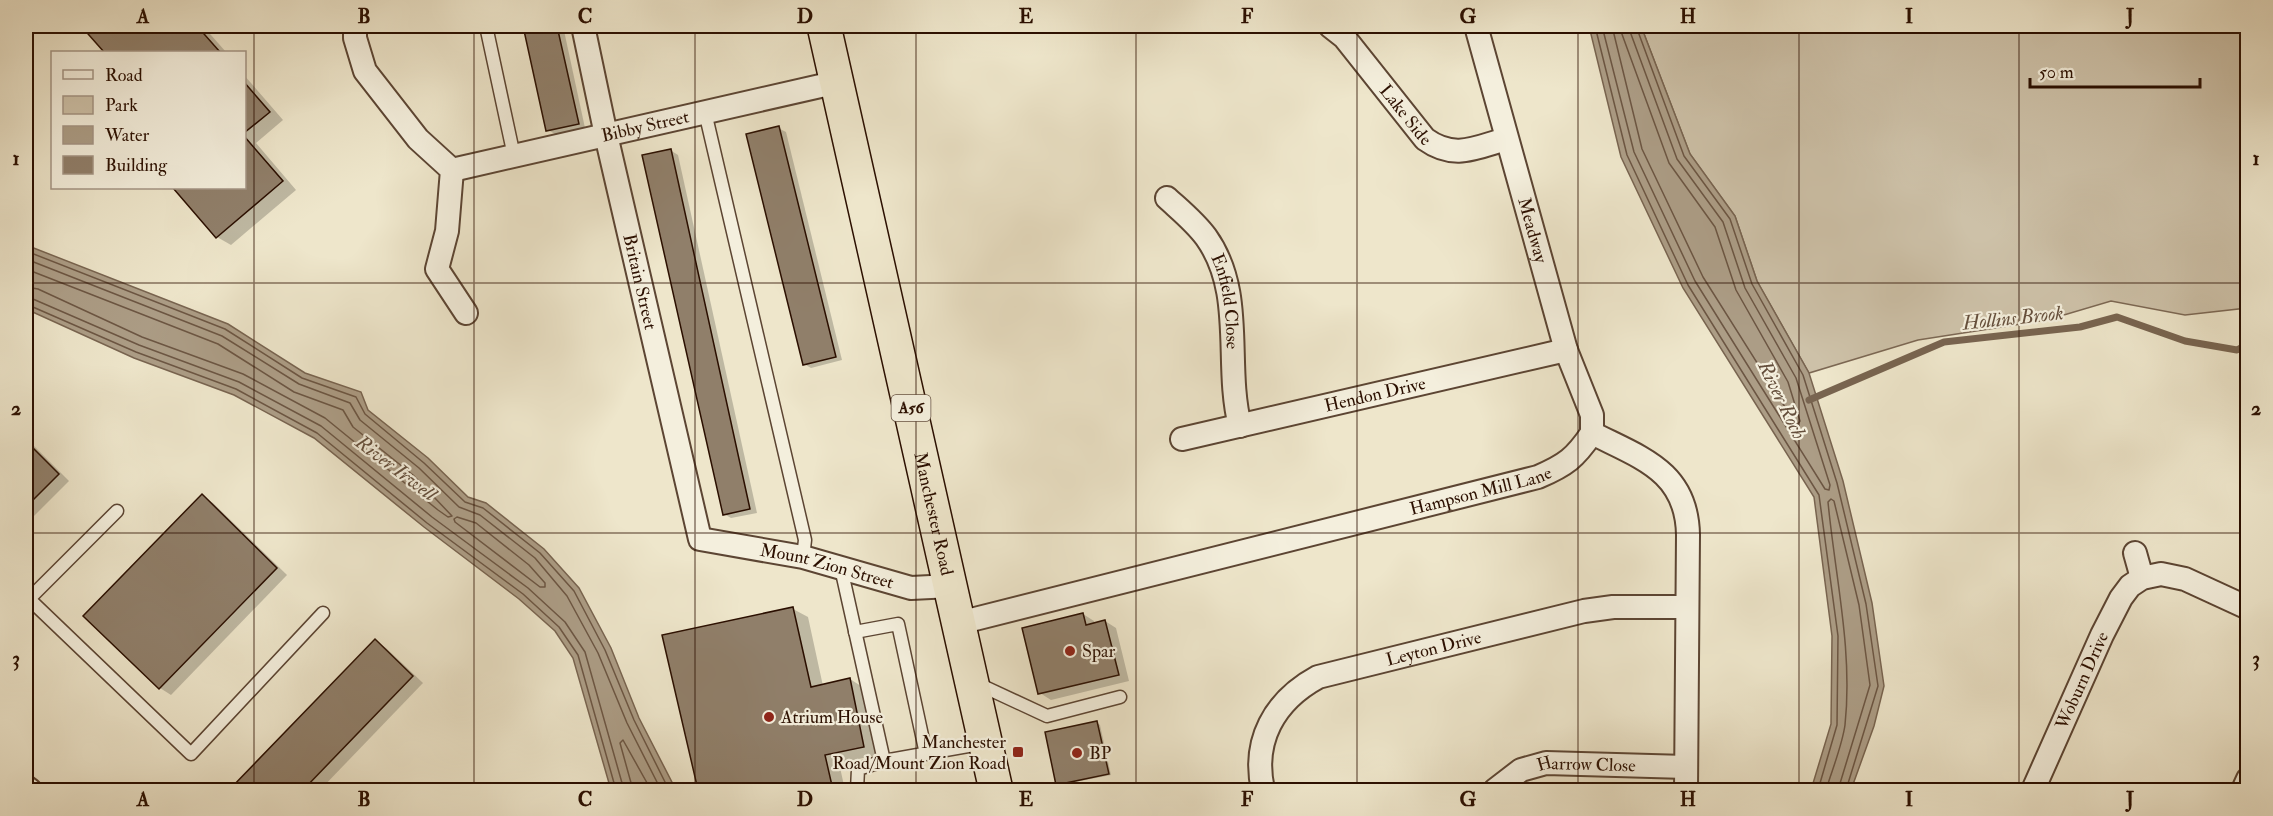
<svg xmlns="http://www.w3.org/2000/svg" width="2273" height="816" font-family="'IM FELL Double Pica',serif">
<rect width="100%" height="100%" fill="#eee6cb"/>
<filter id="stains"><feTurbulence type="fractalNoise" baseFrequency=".00333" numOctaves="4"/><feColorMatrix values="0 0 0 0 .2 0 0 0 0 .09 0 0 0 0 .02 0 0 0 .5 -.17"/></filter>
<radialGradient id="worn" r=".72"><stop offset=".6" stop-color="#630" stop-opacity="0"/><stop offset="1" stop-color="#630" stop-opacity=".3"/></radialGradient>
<!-- green -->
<polygon fill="#cdc1a8" stroke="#7c6854" stroke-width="1.5" points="1641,26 2247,26 2247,308 2185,315 2111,301 2047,320 1918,340 1809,373 1757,281 1735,216 1690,154"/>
<!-- water -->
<g fill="#ac9d86" stroke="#786450" stroke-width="1.5">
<polygon points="1589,26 1641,26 1690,154 1735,216 1757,281 1809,373 1843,481 1872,603 1884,686 1874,726 1851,790 1811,790 1831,724 1832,636 1814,497 1683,288 1621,157"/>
<polygon points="26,245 228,324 305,373 361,392 368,410 428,458 468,497 486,503 544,549 579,588 611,648 639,718 676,790 611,790 573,658 555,631 519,599 424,527 314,438 234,395 134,358 26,309"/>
</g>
<!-- shadow -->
<g fill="#0003">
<polygon points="83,26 203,26 226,52 106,52"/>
<polygon points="525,26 563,26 585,128 555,134 548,130"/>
<polygon points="244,75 283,120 256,143 296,190 231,245 217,237 175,188 244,188"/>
<polygon points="778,128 786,132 842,360 811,368 804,364"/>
<polygon points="670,150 678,155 757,513 731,518 724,514"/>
<polygon points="26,438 69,481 26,524"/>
<polygon points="202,496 213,503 287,575 171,695 160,688 86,616"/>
<polygon points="793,609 808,617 823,686 850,679 864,688 878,755 839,763 845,790 699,790 663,636"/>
<polygon points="1083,614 1094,621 1095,624 1105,621 1116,628 1129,681 1051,700 1040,693"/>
<polygon points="375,641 386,648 423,683 320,790 231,790"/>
<polygon points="1097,723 1100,725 1111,775 1060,785 1057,784"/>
</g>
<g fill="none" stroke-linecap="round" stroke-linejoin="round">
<!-- shore -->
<g stroke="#6c5643" stroke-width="1.5">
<polyline points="1595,26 1627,155 1688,285 1819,495 1838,636 1837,725 1818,790"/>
<polyline points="1602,26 1634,152 1695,281 1825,489 1829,490 1830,485 1796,378 1745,288 1723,222 1677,159 1628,26"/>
<polyline points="1612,26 1642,149 1703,277 1795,423 1798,424 1800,421 1788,382 1736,290 1715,227 1669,163 1619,26"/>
<polyline points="1636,26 1684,156 1730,219 1752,284 1803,375 1837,483 1866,604 1878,686 1846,790"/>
<polyline points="26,251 225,329 302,378 356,397 365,414 424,463 465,502 483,508 540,553 574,591 605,650 634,720 669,790"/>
<polyline points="26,259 222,336 299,384 350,403 360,420 419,468 459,507 480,515 535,558 567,596 598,653 627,723 661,790"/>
<polyline points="26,269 218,344 294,392 343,410 353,427 413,475 452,516 448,517 438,510 325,418 243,374 142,337 38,289 26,287"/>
<polyline points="26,296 139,345 239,382 321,426 432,517 528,588 565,622 585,652 624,790"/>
<polyline points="26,304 136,352 236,389 317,433 427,523 523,594 559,627 578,655 616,790"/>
<polygon points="457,517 476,523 529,565 545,583 545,587 540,587 455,522 454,519"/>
<polyline points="633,790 620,743 623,740 651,790"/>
<path d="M1826,790C1832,770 1842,746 1845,725C1853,650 1835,576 1828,502L1831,499L1834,501L1859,605L1870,685L1838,790"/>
</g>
<!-- stream -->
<polyline stroke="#786450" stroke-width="7" points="1809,400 1944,342 2080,327 2117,317 2185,341 2237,350 2248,344"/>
</g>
<!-- building -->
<g fill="#907f6a" stroke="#2b0f00" stroke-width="1.5">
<polygon points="81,26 197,26 220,52 104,52"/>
<polygon points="523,26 557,26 579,124 546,131"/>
<polygon points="244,82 270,112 244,133"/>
<polygon points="779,126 836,357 803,365 746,134"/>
<polygon points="244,136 283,181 216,238 173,188 244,188"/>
<polygon points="671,149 750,509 723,515 642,155"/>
<polygon points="26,441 59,474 26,507"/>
<polygon points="202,494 277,568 159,689 83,616"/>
<polygon points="793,607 811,687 850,678 864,747 825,755 833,790 698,790 662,635"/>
<polygon points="1083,613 1086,625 1105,620 1119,675 1038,694 1022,628"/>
<polygon points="375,639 413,676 303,790 229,790"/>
<polygon points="1097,721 1109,774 1056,785 1045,732"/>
</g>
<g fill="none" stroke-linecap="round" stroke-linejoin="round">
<defs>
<g id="lane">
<polyline points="486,26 514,156"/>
<polyline points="705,112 805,540 803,557"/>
<polyline points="841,568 884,761"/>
<polyline points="26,596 191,754 323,613"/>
<polyline points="29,599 117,511"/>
<polyline points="855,632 898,624 926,754"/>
<polyline points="976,683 1047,716 1120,697"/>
<polyline points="857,790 858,769 884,761 985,743"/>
</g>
<g id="street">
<polyline points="355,26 355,38 365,71 418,139 452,170 447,231 437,269 466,313"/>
<path id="s1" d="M583,26L606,135L700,539L803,557L911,588L951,586"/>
<path id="s2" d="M1330,26L1344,37L1425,139C1454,160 1475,148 1506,139"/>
<path id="s3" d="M1476,26L1566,350L1592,415V433"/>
<path id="s4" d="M452,170L838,82"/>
<path id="s5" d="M1167,198C1180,210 1195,222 1206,237C1246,293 1224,363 1240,426"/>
<path d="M1592,433C1641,458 1687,471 1688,535L1686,790"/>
<path id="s6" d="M1182,439L1566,350"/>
<polyline points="2135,553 2142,578"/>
<path id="s7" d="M959,623L1538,477C1566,465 1575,458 1592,433"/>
<polyline points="26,787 30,790"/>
<path id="s8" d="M1263,790C1252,741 1274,701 1318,677L1584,611L1613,607H1686"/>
<path id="s9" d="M1495,790L1521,770L1546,763L1686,767"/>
<path id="s10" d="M2033,790L2102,635L2121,598L2130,586L2142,578L2161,574L2185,579L2248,608"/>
<polyline points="2243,790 2248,779"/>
</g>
<g id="highway">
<path id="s11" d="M824,26L996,790"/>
</g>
</defs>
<!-- lane casing -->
<use href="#lane" stroke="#5c4533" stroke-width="15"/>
<!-- street casing -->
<use href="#street" stroke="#5c4533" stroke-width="26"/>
<!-- highway casing -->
<use href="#highway" stroke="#2b0f00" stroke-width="36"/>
<!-- lane -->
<use href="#lane" stroke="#f4efdd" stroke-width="12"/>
<!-- street -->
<use href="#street" stroke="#f4efdd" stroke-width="22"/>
<!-- highway -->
<use href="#highway" stroke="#eee6cb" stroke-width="33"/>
</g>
<!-- grid -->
<path fill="none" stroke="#2b0f00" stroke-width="1.5" stroke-opacity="0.55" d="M254,26V790M474,26V790M695,26V790M916,26V790M1136,26V790M1357,26V790M1578,26V790M1799,26V790M2019,26V790M26,283H2248M26,533H2248"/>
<!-- markers -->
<g fill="#8f2418" stroke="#f4efdd" stroke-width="2">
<circle cx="1070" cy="651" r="6"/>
<circle cx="769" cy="717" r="6"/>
<rect x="1012" y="746" width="12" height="12" rx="3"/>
<circle cx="1077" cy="753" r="6"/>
</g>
<g text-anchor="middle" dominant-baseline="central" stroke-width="4.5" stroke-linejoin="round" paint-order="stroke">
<!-- shield labels -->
<rect fill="#f4efdd" stroke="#675242" stroke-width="1.5" x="891.5" y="395" width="39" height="26" rx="4.5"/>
<g font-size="16" font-weight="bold" fill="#2b0f00">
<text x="911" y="408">A56</text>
</g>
<!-- street labels -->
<g font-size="18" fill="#2b0f00" stroke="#f4efdd">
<text stroke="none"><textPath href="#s2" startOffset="117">Lake Side</textPath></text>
<text stroke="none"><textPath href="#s4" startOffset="198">Bibby Street</textPath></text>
<text stroke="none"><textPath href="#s3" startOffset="212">Meadway</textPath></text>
<text stroke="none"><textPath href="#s1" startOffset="262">Britain Street</textPath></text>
<text stroke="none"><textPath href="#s5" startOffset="124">Enfield Close</textPath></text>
<text stroke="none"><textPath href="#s6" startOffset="198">Hendon Drive</textPath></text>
<text stroke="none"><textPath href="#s7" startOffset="538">Hampson Mill Lane</textPath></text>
<text stroke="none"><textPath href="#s11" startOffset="500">Manchester Road</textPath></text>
<text stroke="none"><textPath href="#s1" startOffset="656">Mount Zion Street</textPath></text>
<text stroke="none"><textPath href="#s8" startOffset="255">Leyton Drive</textPath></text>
<text stroke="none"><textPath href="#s10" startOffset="120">Woburn Drive</textPath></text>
<text stroke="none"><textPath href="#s9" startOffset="99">Harrow Close</textPath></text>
</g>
<!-- poi labels -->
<g font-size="18" fill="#2b0f00" stroke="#f4efdd" text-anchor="start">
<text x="1082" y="651">Spar</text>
<text x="781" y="717">Atrium House</text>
<text x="1006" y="742" text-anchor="end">Manchester<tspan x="1006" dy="21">Road/Mount Zion Road</tspan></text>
<text x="1089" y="753">BP</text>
</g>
<!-- water labels -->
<g font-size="20" font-style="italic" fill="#654f3c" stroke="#f4efdd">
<text transform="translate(2013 318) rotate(-6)">Hollins Brook</text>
<text transform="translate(1782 400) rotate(64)">River Roch</text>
<text transform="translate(396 468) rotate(37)">River Irwell</text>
</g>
</g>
<!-- margin -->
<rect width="2273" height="816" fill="none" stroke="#eee6cb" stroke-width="66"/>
<!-- legend -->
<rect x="51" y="51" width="195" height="138" fill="#f4efdd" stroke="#a49585" stroke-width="1.5"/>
<rect x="63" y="70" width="30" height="9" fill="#f4efdd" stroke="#a49585" stroke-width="1.5"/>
<text x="105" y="81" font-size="18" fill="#2b0f00">Road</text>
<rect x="63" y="96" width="30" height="18" fill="#cdc1a8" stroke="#a49585" stroke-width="1.5"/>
<text x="105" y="111" font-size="18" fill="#2b0f00">Park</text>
<rect x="63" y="126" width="30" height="18" fill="#ac9d86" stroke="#a49585" stroke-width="1.5"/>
<text x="105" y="141" font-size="18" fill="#2b0f00">Water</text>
<rect x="63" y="156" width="30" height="18" fill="#907f6a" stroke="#a49585" stroke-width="1.5"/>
<text x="105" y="171" font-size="18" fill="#2b0f00">Building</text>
<!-- scale -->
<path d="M2030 78v9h170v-9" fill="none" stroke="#2b0f00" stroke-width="3"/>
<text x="2039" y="78" font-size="18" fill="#2b0f00" stroke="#f4efdd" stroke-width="4.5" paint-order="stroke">50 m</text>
<rect x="33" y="33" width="2207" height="750" fill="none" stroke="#2b0f00" stroke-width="2"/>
<g font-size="20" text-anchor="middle" font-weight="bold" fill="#2b0f00">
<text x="143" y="23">A</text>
<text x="364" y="23">B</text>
<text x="585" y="23">C</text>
<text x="805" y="23">D</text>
<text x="1026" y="23">E</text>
<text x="1247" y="23">F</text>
<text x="1468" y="23">G</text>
<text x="1688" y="23">H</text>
<text x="1909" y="23">I</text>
<text x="2130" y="23">J</text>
<text x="16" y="165">1</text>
<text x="2256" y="165">1</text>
<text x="16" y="415">2</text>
<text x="2256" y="415">2</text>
<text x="16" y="665">3</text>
<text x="2256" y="665">3</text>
<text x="143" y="806">A</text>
<text x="364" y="806">B</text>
<text x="585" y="806">C</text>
<text x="805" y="806">D</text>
<text x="1026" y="806">E</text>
<text x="1247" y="806">F</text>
<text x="1468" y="806">G</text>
<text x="1688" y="806">H</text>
<text x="1909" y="806">I</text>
<text x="2130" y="806">J</text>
</g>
<rect width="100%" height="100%" filter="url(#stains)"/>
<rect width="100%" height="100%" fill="url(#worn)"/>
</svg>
